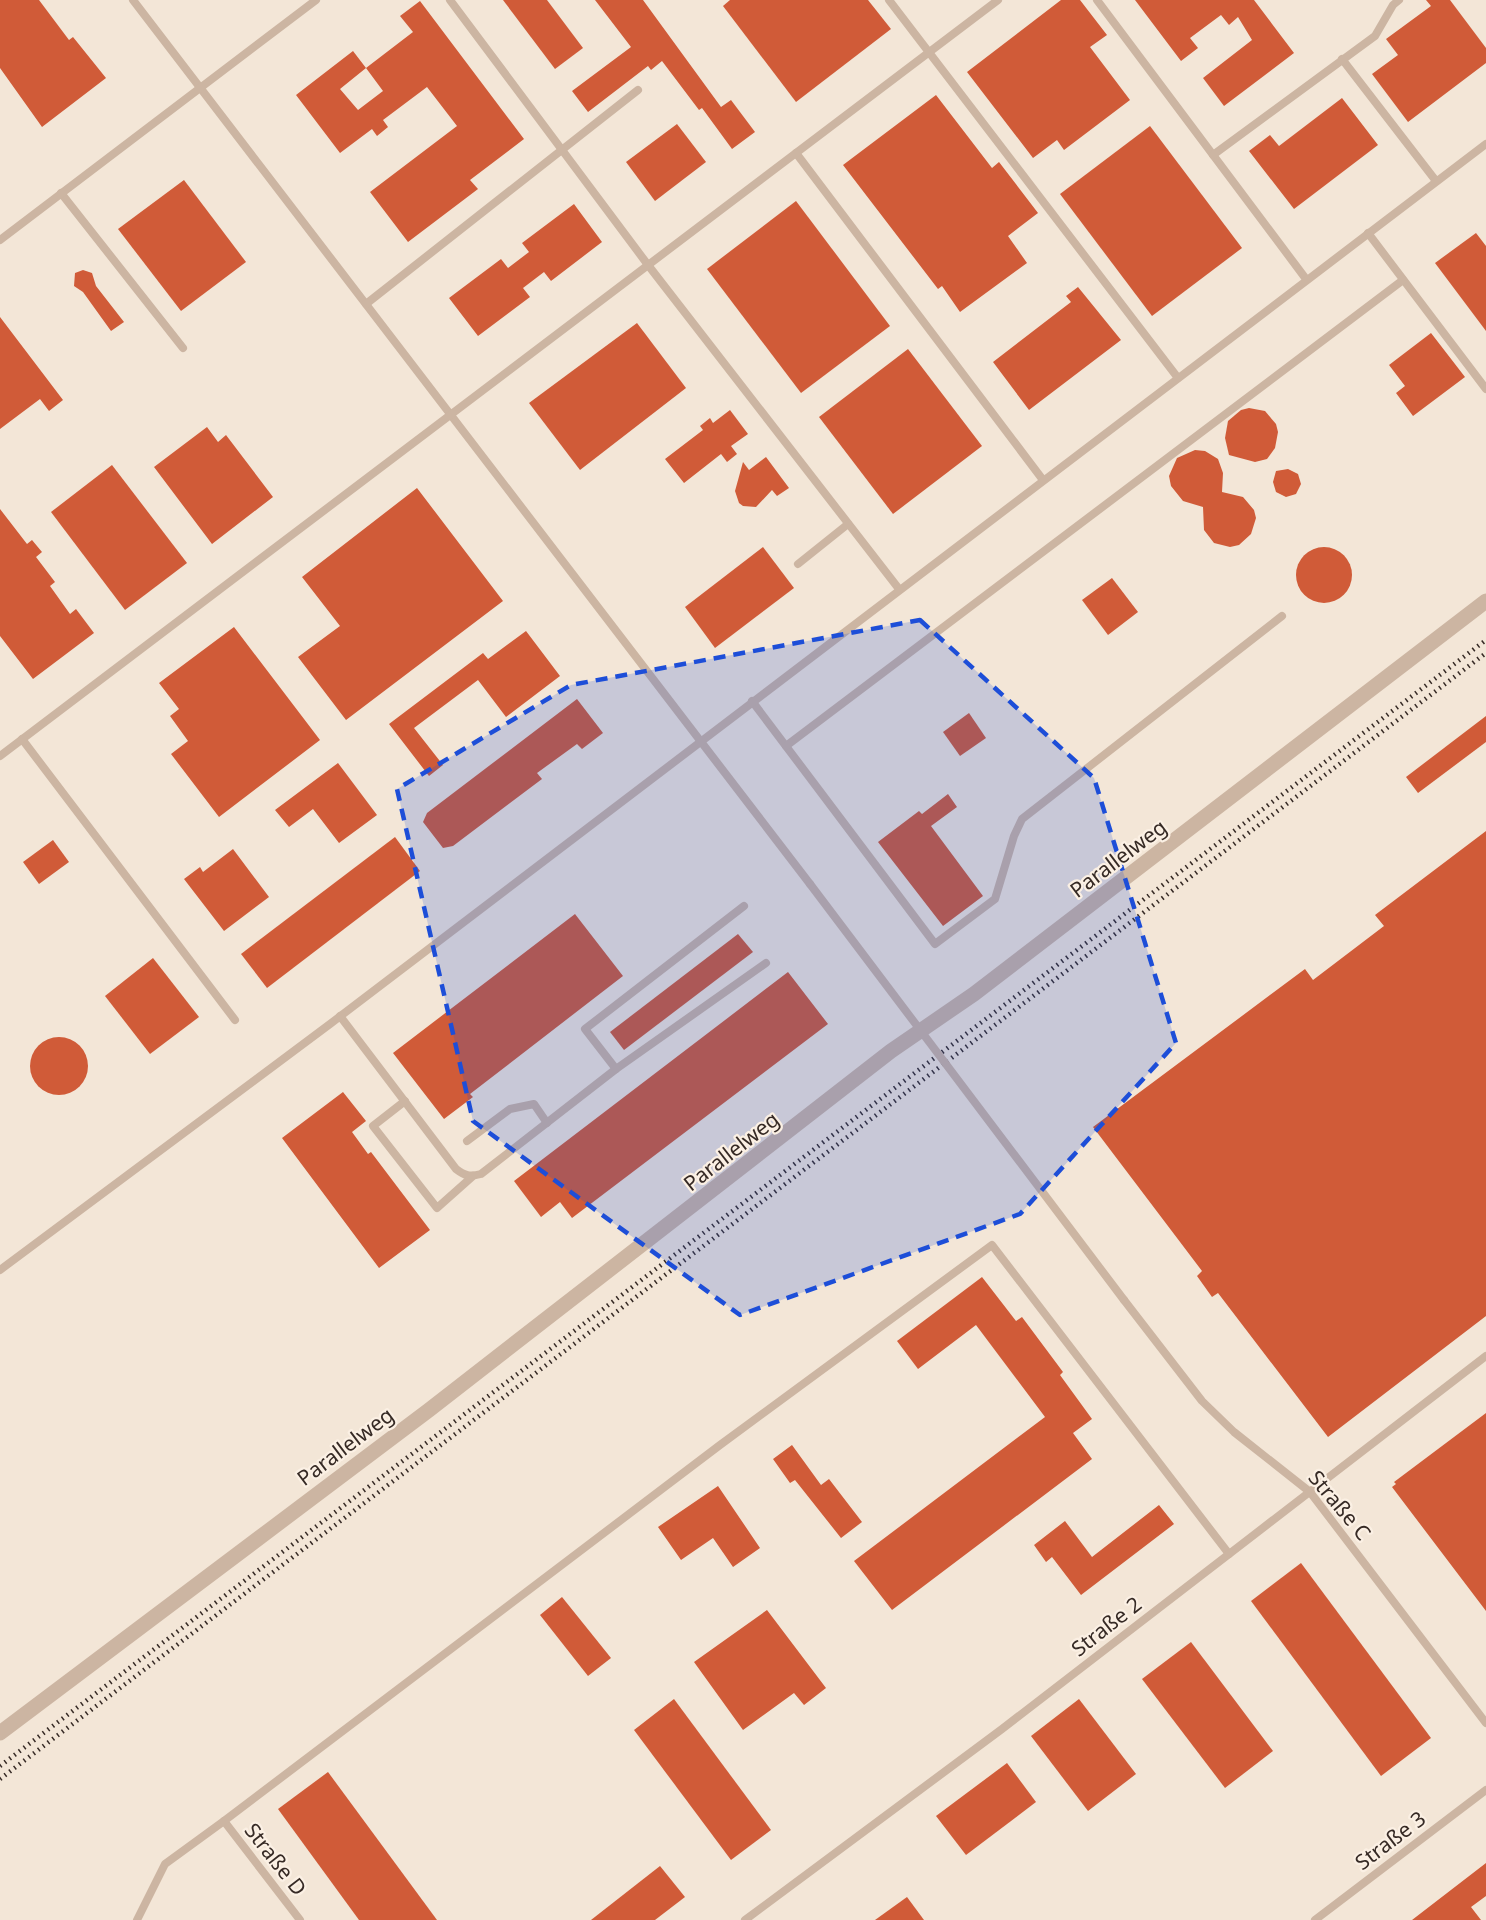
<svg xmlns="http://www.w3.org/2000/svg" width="1486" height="1920" font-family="'Noto Sans',sans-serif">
<rect width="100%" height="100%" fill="#f3e6d7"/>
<!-- building -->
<g fill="#d05b38">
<polygon points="0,0 39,0 69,40 73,37 106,78 42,127 0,68"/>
<polygon points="503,0 547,0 583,48 555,69"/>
<polygon points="595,0 643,0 721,107 731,100 755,132 732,149 702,108 699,110 662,61 651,70 648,66 588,112 572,91 631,47"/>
<polygon points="730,0 868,0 891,29 796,102 723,6"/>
<polygon points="1061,0 1080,0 1107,35 1090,47 1130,100 1064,150 1057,140 1033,158 967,72"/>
<polygon points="1135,0 1254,0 1294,53 1224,106 1203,78 1252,40 1238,17 1229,25 1221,15 1190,38 1198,48 1181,61"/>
<polygon points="1426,0 1450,0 1486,48 1486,63 1408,122 1372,74 1398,55 1386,39 1431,6"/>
<polygon points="420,1 524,139 470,180 478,189 408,242 370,192 457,126 427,87 383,120 388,127 377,136 372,129 340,153 296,95 353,51 366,68 340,89 358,110 383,91 366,68 413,32 400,16"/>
<polygon points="936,95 992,168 999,162 1038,213 1008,236 1027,263 960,312 942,286 938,289 843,165"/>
<polygon points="1342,98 1378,145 1294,209 1249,151 1270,135 1279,146"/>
<polygon points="677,124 706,162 655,201 626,162"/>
<polygon points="1150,126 1242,248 1152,316 1060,194"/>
<polygon points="184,180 246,262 181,311 118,229"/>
<polygon points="796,201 890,326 801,393 707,269"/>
<polygon points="574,204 602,242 551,281 544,272 523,288 530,297 478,336 449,298 501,259 508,268 529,252 522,243"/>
<polygon points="1476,233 1486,246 1486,331 1435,263"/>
<polygon points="83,270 92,273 96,286 124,322 111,331 83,292 74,286 75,273"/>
<polygon points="1078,287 1121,340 1029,410 993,362 1071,302 1066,296"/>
<polygon points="0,317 63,400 49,411 40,399 0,429"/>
<polygon points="637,323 686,388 580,470 529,403"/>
<polygon points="1431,333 1465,377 1413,416 1396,393 1405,386 1389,365"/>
<polygon points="908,349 982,446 893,514 819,417"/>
<polygon points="1249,408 1265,411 1276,424 1278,432 1275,448 1267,459 1255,462 1229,455 1225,438 1228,421 1241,410"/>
<polygon points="730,410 748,434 731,446 737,454 727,462 721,454 684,483 665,459 703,430 700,426 710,418 713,423"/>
<polygon points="207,427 218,442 226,435 273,497 212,544 154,467"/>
<polygon points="1195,450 1205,451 1218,459 1223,473 1222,492 1243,497 1254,510 1256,518 1251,534 1239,545 1230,547 1214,543 1204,530 1203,507 1183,501 1171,486 1169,476 1177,458"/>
<polygon points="766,457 789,488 777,496 772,490 756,507 743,506 739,503 735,491 743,462 749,470"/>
<polygon points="112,465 187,563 125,610 51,512"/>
<polygon points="1288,469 1298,474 1301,484 1296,494 1286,497 1276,492 1273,482 1276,471"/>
<polygon points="417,488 503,601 346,720 298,657 340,626 302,577"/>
<polygon points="0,509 27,544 32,540 42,552 36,557 55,582 50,586 70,614 76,609 94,633 33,679 0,636"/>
<circle cx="1324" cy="575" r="28"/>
<polygon points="763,547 794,588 715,648 685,607"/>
<polygon points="1112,578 1138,612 1108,635 1082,600"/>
<polygon points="234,627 320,740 219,817 171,754 188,741 170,716 179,709 159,683"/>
<polygon points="526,631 560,676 506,717 478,680 414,728 443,765 429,776 389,724 483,653 488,659"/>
<polygon points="577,699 603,733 582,749 577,744 537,773 542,779 453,846 443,848 423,822 427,813"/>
<polygon points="969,713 986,738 960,756 943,732"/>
<polygon points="1486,716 1486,742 1418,793 1406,777"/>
<polygon points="338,763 377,815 339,843 313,809 289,827 275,810"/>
<polygon points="948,794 957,807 931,826 983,896 943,926 878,842 919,811 922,814"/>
<polygon points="1486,831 1486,1316 1328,1437 1218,1293 1212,1297 1197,1276 1202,1271 1093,1127 1305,969 1313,980 1384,926 1375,915"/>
<polygon points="395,837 420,871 267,988 241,954"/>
<polygon points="53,840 69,862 39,884 23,862"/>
<polygon points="233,849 269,897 224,931 184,879 200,867 203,872"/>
<polygon points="575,914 623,976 470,1094 473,1097 444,1119 393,1053"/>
<polygon points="738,934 753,952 624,1050 610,1032"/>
<polygon points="153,958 199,1017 150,1054 105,996"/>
<polygon points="788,972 828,1024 572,1218 560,1202 541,1217 514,1181"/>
<circle cx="59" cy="1066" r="29"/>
<polygon points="343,1092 366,1121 352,1132 368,1154 371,1152 430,1230 379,1268 282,1138"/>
<polygon points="982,1277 1016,1321 1022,1317 1063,1372 1060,1375 1092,1419 1073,1433 1092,1459 892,1610 854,1561 1045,1417 976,1325 918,1369 897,1341"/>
<polygon points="1486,1413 1486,1611 1392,1487 1396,1484 1394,1482"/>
<polygon points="792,1445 821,1485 829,1479 862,1522 841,1538 795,1480 790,1483 773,1459"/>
<polygon points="718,1486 760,1548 733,1567 713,1538 681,1560 658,1527"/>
<polygon points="1159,1505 1174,1524 1081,1595 1052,1557 1046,1562 1034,1545 1065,1521 1092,1557"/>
<polygon points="1301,1563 1431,1738 1381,1776 1251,1601"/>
<polygon points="562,1597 611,1658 588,1676 540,1615"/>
<polygon points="767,1610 826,1688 804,1705 794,1693 743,1730 694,1662"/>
<polygon points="1191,1642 1273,1751 1225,1788 1142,1679"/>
<polygon points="674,1699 771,1830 731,1860 634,1730"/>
<polygon points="1079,1699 1136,1774 1088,1811 1031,1736"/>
<polygon points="1007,1763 1036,1802 966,1855 936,1816"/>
<polygon points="328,1772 437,1920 359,1920 278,1809"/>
<polygon points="1486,1863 1486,1896 1471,1907 1481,1920 1412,1920"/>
<polygon points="660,1866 685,1897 655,1920 591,1920"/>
<polygon points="907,1897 924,1920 875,1920"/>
</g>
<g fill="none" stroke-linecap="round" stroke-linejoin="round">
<!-- lane -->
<g stroke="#ccb5a2" stroke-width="8">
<polyline points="133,0 810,884"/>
<polyline points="450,0 648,265 899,589"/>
<polyline points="889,0 1178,378"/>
<polyline points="1097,0 1306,279"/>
<polyline points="1342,59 1436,181"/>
<polyline points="796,153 1043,480"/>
<polyline points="1213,155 1375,36 1393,5 1399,0"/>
<polyline points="61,193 183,348"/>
<polyline points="1368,233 1486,389"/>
<polyline points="0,240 316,0"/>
<polyline points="366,304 638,90"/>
<polyline points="798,564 848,524"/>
<polyline points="752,701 935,944 995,899 1014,836 1022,819 1282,616"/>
<polyline points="22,739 235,1020"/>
<polyline points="786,746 1403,280"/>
<polyline points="0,756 998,0"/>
<path d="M340,1016L456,1169C465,1176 470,1177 481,1174L616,1069L766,963"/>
<polyline points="616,1069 585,1029 744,906"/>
<polyline points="405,1101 373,1126 437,1208 473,1176"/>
<polyline points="467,1141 510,1109 534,1104 547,1123"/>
<polyline points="0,1270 330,1024 1486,144"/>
<polyline points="1124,1300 1202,1401 1234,1432 1310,1492 1486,1723"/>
<polyline points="224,1821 300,1920"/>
<polyline points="137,1920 165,1864 224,1821 720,1445 992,1245 1229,1554"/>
<polyline points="745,1920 1002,1729 1486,1356"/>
<polyline points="1315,1920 1486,1790"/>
</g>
<!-- street -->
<polyline stroke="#ccb5a2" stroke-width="15" points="0,1733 429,1410 891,1051 974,994 1486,601"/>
<!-- rail -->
<g stroke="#362a25" stroke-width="4.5" stroke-dasharray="1.5 4.5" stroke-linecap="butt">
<polyline points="0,1766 1486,640"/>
<polyline points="0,1779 1486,653"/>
</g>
<!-- lane-bridge -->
<polyline stroke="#ccb5a2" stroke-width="8" points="810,884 1124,1300"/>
</g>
<!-- marked area -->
<path fill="#1d4ed8" fill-opacity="0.2" stroke="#1d4ed8" stroke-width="4.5" stroke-dasharray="12 8" stroke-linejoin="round" d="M920,620L1094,778L1176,1043L1020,1214L740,1315L473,1121L397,789L571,685Z"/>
<g text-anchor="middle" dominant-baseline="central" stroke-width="4.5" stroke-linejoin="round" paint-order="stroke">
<!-- street labels -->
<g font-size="21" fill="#362a25" stroke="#fbf0e4">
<text transform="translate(1118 858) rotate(-37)">Parallelweg</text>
<text transform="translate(731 1151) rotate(-38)">Parallelweg</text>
<text transform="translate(345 1446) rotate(-37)">Parallelweg</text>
<text transform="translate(1340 1505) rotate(50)">Straße C</text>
<text transform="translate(1106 1626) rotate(-38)">Straße 2</text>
<text transform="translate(1390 1840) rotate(-37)">Straße 3</text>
<text transform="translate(276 1859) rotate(52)">Straße D</text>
</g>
</g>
</svg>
